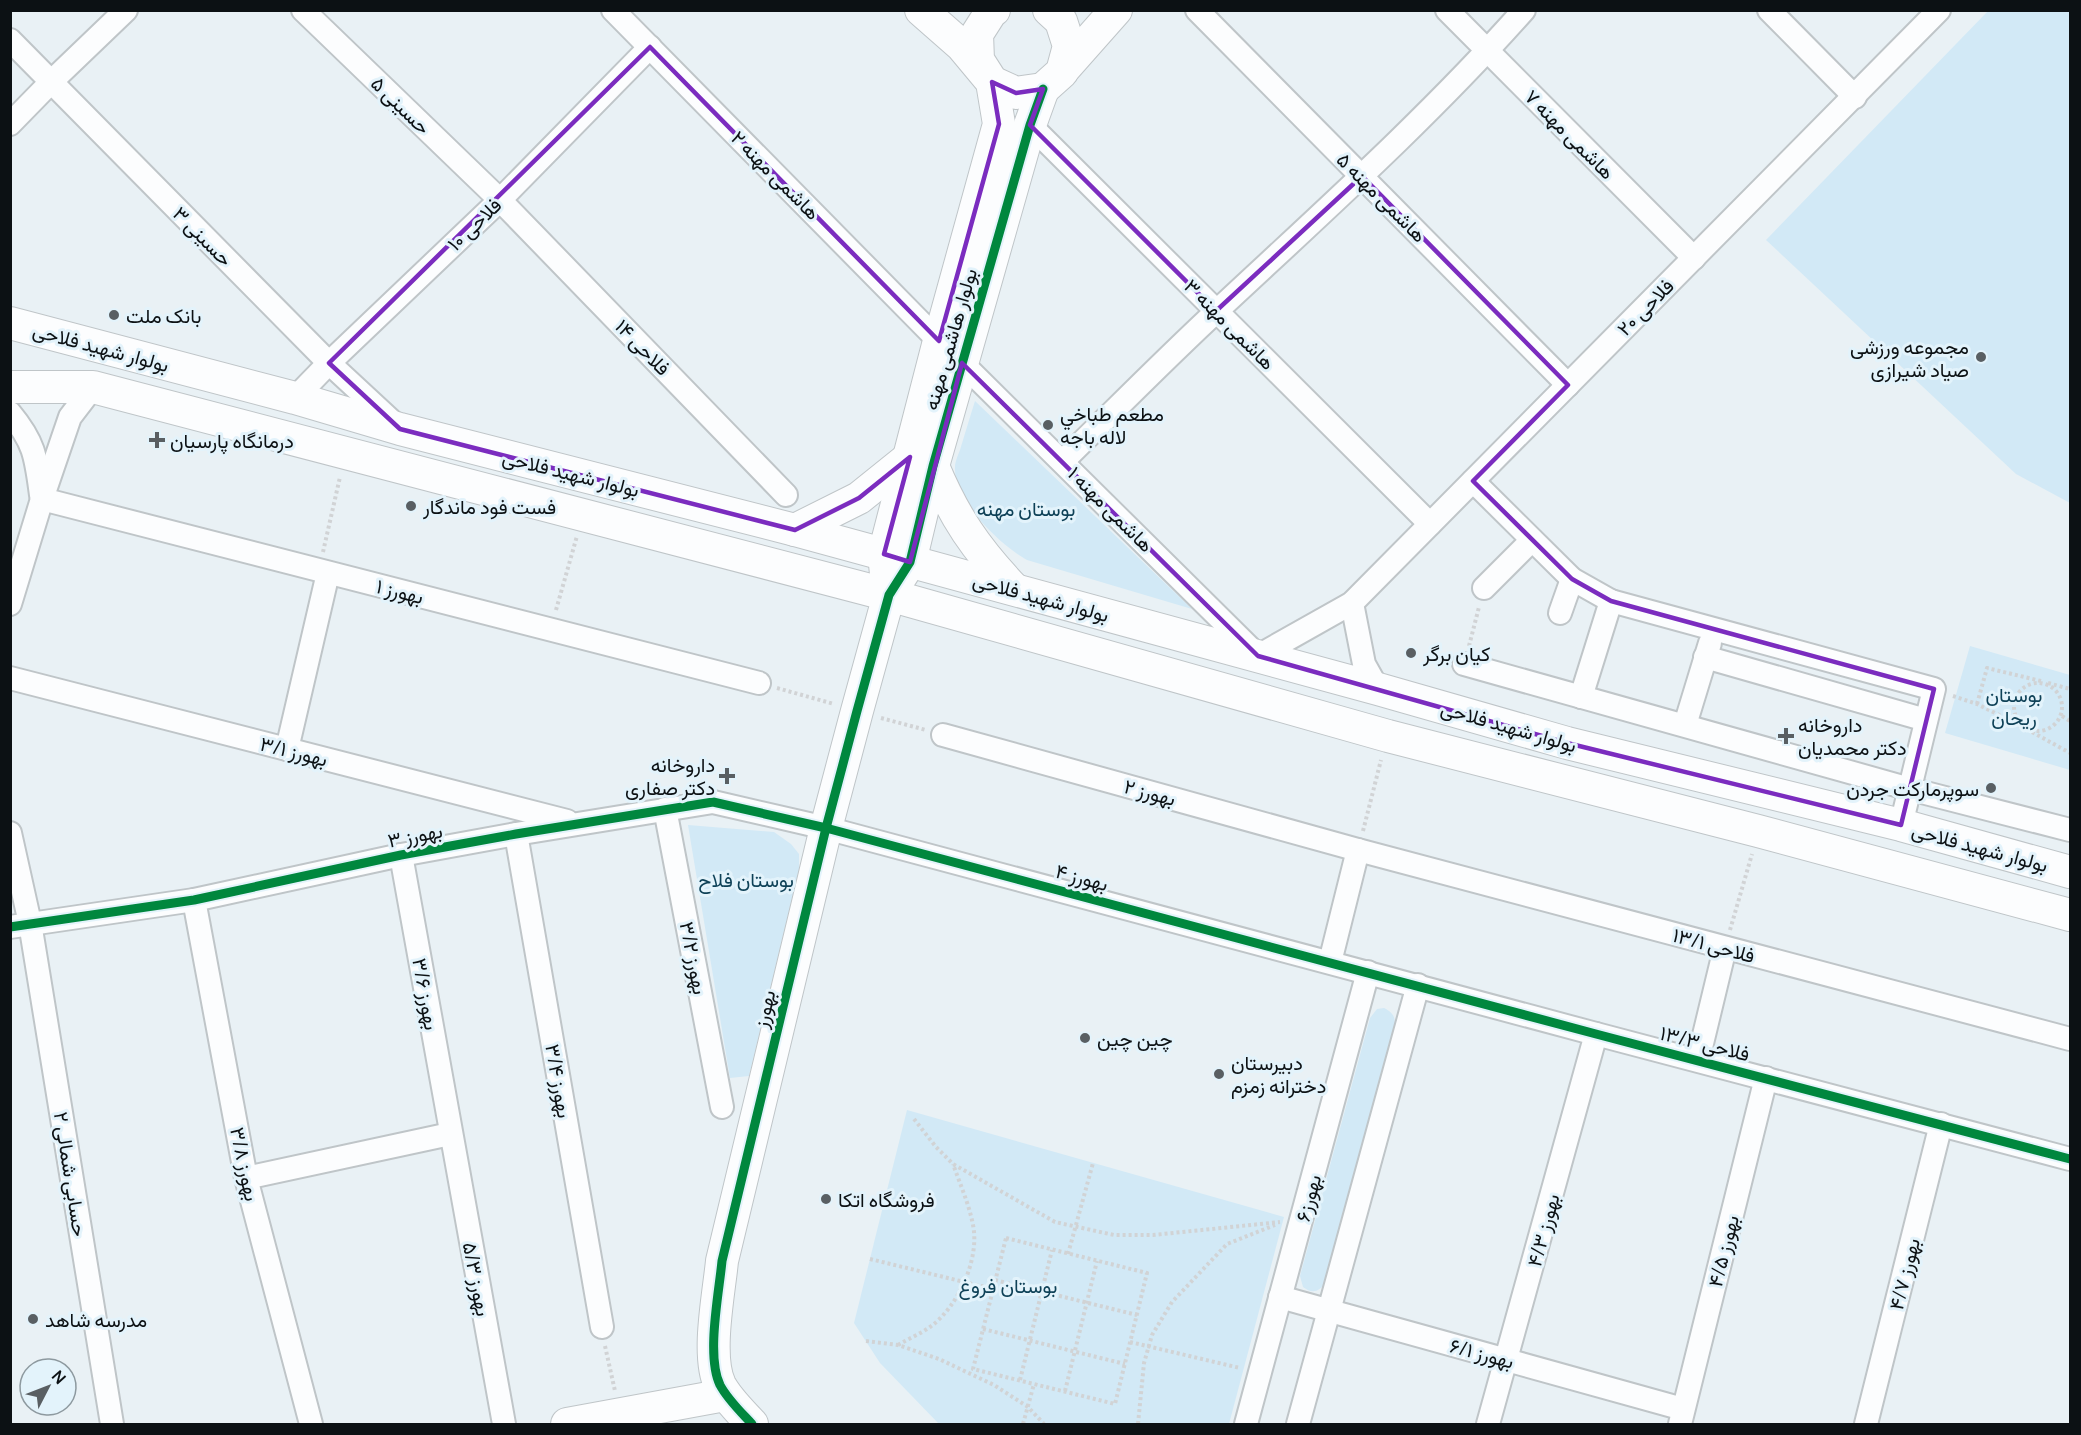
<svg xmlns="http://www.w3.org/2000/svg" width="2081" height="1435" font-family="Manrope,Vazirmatn,sans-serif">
<rect width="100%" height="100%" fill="#e9f1f5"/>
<!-- green -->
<g fill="#d2e9f6">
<polygon points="1988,11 2070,11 2070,503 2016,474 1766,240"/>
<path d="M975,401L1192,609L1027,560C1000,545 953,500 955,467C955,462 958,455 960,450C965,433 970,417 975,401Z"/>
<polygon points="1970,646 2070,675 2070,770 1945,733"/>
<polygon points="688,825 774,832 791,844 799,854 799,869 749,1076 730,1078"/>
<path d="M1384,1008C1392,1012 1395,1016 1395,1024L1325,1283C1319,1292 1312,1294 1303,1287L1300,1276L1370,1018L1377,1009Z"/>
<polygon points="907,1110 1284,1217 1229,1424 939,1424 880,1363 854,1323"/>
</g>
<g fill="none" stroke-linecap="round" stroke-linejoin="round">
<defs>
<g id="street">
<polyline points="303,10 500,200 786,495"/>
<polyline points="613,10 939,341"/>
<polyline points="1197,10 1568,385"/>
<polyline points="1447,10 1694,258"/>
<polyline points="1769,10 1855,97"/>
<polyline points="10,40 329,363 397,426"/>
<polyline points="10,124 53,80 126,10"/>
<polyline points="1030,125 1430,524"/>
<polyline points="962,363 1258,656 1352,603 1939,10"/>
<polyline points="295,398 329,363 500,200 650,47"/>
<path d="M10,413C35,443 36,458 41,495"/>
<path d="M1063,461C1115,410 1166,358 1219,309C1323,212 1429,117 1524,10"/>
<polyline points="1473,481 1572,579 1611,601 1934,689 1901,825"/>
<polyline points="42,499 759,683"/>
<polyline points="1484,588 1532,540"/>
<polyline points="1352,603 1364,664 1378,689"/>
<polyline points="10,604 42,499 70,417 93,387"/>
<polyline points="1560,613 1572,579"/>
<polyline points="1705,657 1926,720"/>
<polyline points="1464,664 1910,789 2070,830"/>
<polyline points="10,678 567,821"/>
<polyline points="1581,697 1611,601"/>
<polyline points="1685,725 1710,643"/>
<polyline points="943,735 1358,850 2070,1039"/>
<polyline points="287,749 328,573"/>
<polyline points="665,809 722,1107"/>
<polyline points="10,833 30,923 112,1424"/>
<polyline points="516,834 602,1327"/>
<polyline points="401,855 504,1424"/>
<polyline points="194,900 246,1178 311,1424"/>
<polyline points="10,927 194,900 401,855 516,834 713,802 826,828 1596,1034 2070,1159"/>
<polyline points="1330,962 1358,850"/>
<polyline points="1698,1060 1725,948"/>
<polyline points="246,1178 450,1134"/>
<polyline points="1280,1297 1683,1409"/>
<polyline points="1246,1424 1368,972"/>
<polyline points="1298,1424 1418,985"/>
<polyline points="1488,1424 1596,1034"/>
<polyline points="1680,1424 1766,1078"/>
<polyline points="1866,1424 1941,1124"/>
</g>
<g id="secondary">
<polyline points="994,10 991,12 977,34 978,60 992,82 1016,93 1043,89 1062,72 1069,46 1061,21 1049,10"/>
<polyline points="1062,71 1116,10"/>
<polyline points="10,323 295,398 400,429 795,530 1378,689 1567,743 1901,825 2070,872"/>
<polyline points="10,387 93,387 889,595 1388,736 1758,831 2070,915"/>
<path d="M933,466C954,517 976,549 1014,589"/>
<polyline points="795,530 859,498 910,457"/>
<polyline points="886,574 884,554 939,341 999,124 992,82 962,46 921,10"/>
<polyline points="567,1424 725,1395"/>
<path d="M752,1424C741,1412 728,1400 720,1385C706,1356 719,1293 722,1261L826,828L857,711L889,595L910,562L933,466L1030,125L1043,89"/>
</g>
</defs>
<!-- street casing -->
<use href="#street" stroke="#bfc5c8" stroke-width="26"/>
<!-- secondary casing -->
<use href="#secondary" stroke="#bfc5c8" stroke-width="34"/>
<!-- path -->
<g stroke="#d1d3d5" stroke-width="4" stroke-dasharray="3 3" stroke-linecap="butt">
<polyline points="323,552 340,477"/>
<polyline points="556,610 577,536"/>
<polyline points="1469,646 1479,607"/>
<circle cx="2038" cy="707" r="24"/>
<polyline points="2048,683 2070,689"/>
<polyline points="777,688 834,704"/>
<polyline points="1953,696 1977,704 2025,728"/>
<polyline points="1977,704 1987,668 2041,681"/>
<polyline points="2062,716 2070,721"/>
<polyline points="881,718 926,730"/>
<polyline points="2032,732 2070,753"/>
<polyline points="1363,831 1381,760"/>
<polyline points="1730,930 1752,854"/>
<polyline points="914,1119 936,1147 953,1164 1055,1222 1114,1235 1153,1235 1280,1222"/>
<polygon points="1006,1238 1147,1273 1115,1404 973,1369"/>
<polyline points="1068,1254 1093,1163"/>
<polyline points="870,1259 993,1289"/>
<polyline points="995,1280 1137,1315"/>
<polyline points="983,1329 1125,1364"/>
<polyline points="866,1341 898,1345 939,1359 994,1385 1028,1407 1044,1424"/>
<polyline points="1130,1342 1240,1368"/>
<path d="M898,1345C908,1339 920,1334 930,1327C958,1307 980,1259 973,1225C969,1204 960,1184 953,1164"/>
<polyline points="605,1346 615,1391"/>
<polyline points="1020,1380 1052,1250"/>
<polyline points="1065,1391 1097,1261"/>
<polyline points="1023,1424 1034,1384"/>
<polyline points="1138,1424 1144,1363 1152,1335 1172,1302 1227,1244 1275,1225"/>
</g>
<!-- street -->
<use href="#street" stroke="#fcfdfe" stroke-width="22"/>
<!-- secondary -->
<use href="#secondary" stroke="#fcfdfe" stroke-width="32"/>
<defs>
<g id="cycleway">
<polyline points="10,927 194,900 401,855 516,834 713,802 826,828 1596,1034 2070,1159"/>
<path d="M752,1424C741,1412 728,1400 720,1385C706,1356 719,1293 722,1261L826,828L857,711L889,595L910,562L933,466L1030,125L1043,89"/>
</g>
</defs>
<!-- cycleway casing -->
<use href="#cycleway" stroke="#e3f3fb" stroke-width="13"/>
<!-- cycleway -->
<use href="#cycleway" stroke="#00873e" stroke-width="9"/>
</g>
<!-- marked area -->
<path fill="none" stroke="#7b2cbf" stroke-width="4.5" stroke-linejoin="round" d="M650,47L939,341L999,124L992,82L1016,93L1043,89L1030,125L1216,311L1362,176L1568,385L1473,481L1572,579L1611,601L1934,689L1901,825L1567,743L1258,656L962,363L910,562L884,554L910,457L859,498L795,530L400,429L329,363Z"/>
<!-- markers -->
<g fill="#595f63" stroke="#e3f3fb" stroke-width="2">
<circle cx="114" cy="315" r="6"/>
<circle cx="1981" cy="357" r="6"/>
<circle cx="1048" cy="425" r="6"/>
<path d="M154 431h6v6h6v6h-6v6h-6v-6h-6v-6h6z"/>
<circle cx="411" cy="506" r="6"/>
<circle cx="1411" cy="653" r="6"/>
<path d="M1783 727h6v6h6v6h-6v6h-6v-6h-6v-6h6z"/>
<path d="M724 767h6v6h6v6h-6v6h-6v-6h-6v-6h6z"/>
<circle cx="1991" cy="788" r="6"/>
<circle cx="1085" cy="1038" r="6"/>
<circle cx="1219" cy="1074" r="6"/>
<circle cx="826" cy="1199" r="6"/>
<circle cx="33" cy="1319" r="6"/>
</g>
<g text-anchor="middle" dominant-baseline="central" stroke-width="6" stroke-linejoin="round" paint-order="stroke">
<!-- street labels -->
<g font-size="20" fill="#0c1114" stroke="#e3f3fb">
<text transform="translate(401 105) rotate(44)">حسینی ۵</text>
<text transform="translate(1570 134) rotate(45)">هاشمی مهنه ۷</text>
<text transform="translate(776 175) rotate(45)">هاشمی مهنه ۲</text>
<text transform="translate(1382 197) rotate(45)">هاشمی مهنه ۵</text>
<text transform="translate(474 224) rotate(-44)">فلاحی ۱۰</text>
<text transform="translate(203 236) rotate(45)">حسینی ۳</text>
<text transform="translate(1645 307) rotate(-45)">فلاحی ۲۰</text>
<text transform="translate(1230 324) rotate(45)">هاشمی مهنه ۳</text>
<text transform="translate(950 339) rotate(-74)">بولوار هاشمی مهنه</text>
<text transform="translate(101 347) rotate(15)">بولوار شهید فلاحی</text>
<text transform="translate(643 347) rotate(46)">فلاحی ۱۴</text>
<text transform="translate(571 473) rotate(14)">بولوار شهید فلاحی</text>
<text transform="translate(1111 509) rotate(45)">هاشمی مهنه ۱</text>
<text transform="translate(400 591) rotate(14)">بهورز ۱</text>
<text transform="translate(1041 597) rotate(15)">بولوار شهید فلاحی</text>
<text transform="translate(1509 726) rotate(16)">بولوار شهید فلاحی</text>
<text transform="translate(294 751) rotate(14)">بهورز ۳/۱</text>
<text transform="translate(1150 792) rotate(15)">بهورز ۲</text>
<text transform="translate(415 835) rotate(-11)">بهورز ۳</text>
<text transform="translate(1980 847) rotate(15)">بولوار شهید فلاحی</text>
<text transform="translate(1082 877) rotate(15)">بهورز ۴</text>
<text transform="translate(1714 945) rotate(15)">فلاحی ۱۳/۱</text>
<text transform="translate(694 958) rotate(79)">بهورز ۳/۲</text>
<text transform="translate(426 994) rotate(80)">بهورز ۳/۶</text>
<text transform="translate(764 1009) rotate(-77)">بهورز</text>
<text transform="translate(1705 1043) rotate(14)">فلاحی ۱۳/۳</text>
<text transform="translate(559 1081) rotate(80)">بهورز ۳/۴</text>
<text transform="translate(245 1164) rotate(78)">بهورز ۳/۸</text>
<text transform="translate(71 1174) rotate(81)">حسابی شمالی ۲</text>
<text transform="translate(1308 1198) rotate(-75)">بهورز۶</text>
<text transform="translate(1543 1230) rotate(-75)">بهورز ۴/۳</text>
<text transform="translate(1723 1251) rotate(-76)">بهورز ۴/۵</text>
<text transform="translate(1904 1274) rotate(-76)">بهورز ۴/۷</text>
<text transform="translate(477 1279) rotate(79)">بهورز ۵/۳</text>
<text transform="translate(1482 1353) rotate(15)">بهورز ۶/۱</text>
</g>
<!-- poi labels -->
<g font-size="20" fill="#0c1114" stroke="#e3f3fb" text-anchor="start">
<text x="126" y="315">بانک ملت</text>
<text x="1969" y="346" text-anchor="end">مجموعه ورزشی<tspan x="1969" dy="23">صیاد شیرازی</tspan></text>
<text x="1060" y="413">مطعم طباخي<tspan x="1060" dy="23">لاله باجه</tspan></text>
<text x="170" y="440">درمانگاه پارسیان</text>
<text x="423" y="506">فست فود ماندگار</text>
<text x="1423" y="653">کیان برگر</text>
<text x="1798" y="724">داروخانه<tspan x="1798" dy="23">دکتر محمدیان</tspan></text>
<text x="715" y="764" text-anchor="end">داروخانه<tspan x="715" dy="23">دکتر صفاری</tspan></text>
<text x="1979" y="788" text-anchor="end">سوپرمارکت جردن</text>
<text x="1097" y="1038">چین چین</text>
<text x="1231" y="1062">دبیرستان<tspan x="1231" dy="23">دخترانه زمزم</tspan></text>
<text x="838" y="1199">فروشگاه اتکا</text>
<text x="45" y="1319">مدرسه شاهد</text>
</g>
<!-- park labels -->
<g font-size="20" fill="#0e4157" stroke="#e3f3fb">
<text x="1026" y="508">بوستان مهنه</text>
<text x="2014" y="694">بوستان<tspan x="2014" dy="23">ریحان</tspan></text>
<text x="746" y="879">بوستان فلاح</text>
<text x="1008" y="1285">بوستان فروغ</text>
</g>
</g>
<!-- border -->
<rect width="2081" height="1435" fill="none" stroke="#0c1114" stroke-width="24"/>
<!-- north arrow -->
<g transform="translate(48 1387) rotate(48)"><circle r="28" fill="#e3f3fb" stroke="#8d999f" stroke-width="1.5"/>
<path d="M0-4.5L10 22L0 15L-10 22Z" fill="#595f63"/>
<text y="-9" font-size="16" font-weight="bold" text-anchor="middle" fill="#0c1114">N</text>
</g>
</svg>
